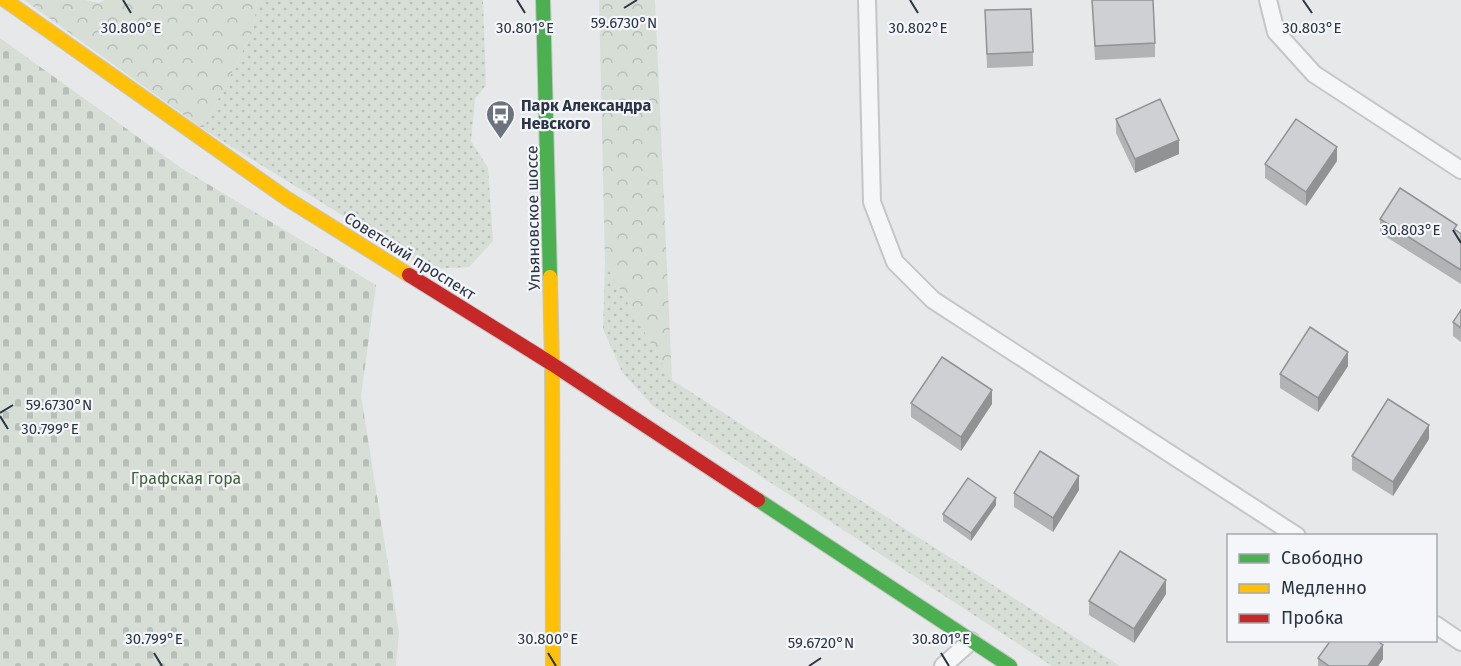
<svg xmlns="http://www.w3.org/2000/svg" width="1461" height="666" font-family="'Fira Sans',sans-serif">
<defs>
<pattern id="grass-dots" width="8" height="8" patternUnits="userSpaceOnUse" patternTransform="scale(1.5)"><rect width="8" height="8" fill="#d6ded6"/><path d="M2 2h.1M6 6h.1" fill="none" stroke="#b8bfb9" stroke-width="1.8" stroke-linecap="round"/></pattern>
<pattern id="forest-crowns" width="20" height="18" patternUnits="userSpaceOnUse" patternTransform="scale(1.5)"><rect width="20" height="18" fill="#d6ded6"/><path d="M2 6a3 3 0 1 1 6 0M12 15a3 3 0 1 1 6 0" fill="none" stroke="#b8bfb9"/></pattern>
<pattern id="cemetery-stones" width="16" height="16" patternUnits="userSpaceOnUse" patternTransform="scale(1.5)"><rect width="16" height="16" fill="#d6ded6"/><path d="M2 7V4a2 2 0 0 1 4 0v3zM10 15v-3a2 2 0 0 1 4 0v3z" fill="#b8bfb9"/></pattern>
</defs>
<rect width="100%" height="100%" fill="#e6e8ea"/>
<!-- grass -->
<g fill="url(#grass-dots)">
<polygon points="257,0 483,0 486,85 475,99 471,141 488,168 493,241 469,267 429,269 203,129 253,31"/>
<polygon points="605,263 672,380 1120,666 1052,666 653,406 622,372 603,329"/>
</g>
<!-- forest -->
<g fill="url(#forest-crowns)">
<polygon points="24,0 85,0 99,3 105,0 257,0 253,31 203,129"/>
<polygon points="599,0 655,0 672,380 605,263"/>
</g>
<!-- cemetery -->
<polygon fill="url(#cemetery-stones)" points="0,38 181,168 376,285 361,396 399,633 396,666 0,666"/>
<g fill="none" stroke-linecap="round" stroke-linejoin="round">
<defs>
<g id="lane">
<polyline points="867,0 872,202 895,262 933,300 1297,536"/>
<polyline points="1268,0 1276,32 1314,74 1461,170"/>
<polyline points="1436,625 1461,642"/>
<polyline points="943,666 971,641"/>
</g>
<g id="fast">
<polyline points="543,0 550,277"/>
<polyline points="758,500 1010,666"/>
</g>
<g id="slow">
<polyline points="5,0 286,198 409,275"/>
<polyline points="550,277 552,364 553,666"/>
</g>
<polyline id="jam" points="409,275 552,364 758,500"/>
</defs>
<!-- lane casing -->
<use href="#lane" stroke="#c4c6c8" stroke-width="20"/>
<!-- fast casing -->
<use href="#fast" stroke="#c4c6c8" stroke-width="16"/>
<!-- slow casing -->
<use href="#slow" stroke="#c4c6c8" stroke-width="16"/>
<!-- jam casing -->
<use href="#jam" stroke="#c4c6c8" stroke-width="16"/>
<!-- lane -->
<use href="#lane" stroke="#f5f6f7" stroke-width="16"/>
<!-- fast -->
<use href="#fast" stroke="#4caf50" stroke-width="14"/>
<!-- slow -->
<use href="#slow" stroke="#ffc107" stroke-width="14"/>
<!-- jam -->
<use href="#jam" stroke="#c62828" stroke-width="14"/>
</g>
<!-- wall -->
<g fill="#b1b3b5">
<polygon points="1092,0 1155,43 1155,57 1095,60"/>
<polygon points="985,10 1033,52 1033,66 987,68"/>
<polygon points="1116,119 1179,154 1135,173 1116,133"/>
<polygon points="1337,161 1306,206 1265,178 1265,164"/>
<polygon points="1380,219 1457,232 1461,234 1461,284 1380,233"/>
<polygon points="1461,310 1461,342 1453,336 1453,322"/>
<polygon points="1348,366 1318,412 1280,388 1280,374"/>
<polygon points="911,403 992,404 961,451 911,417"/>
<polygon points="1429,439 1393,496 1352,470 1352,456"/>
<polygon points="1079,490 1053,532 1014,507 1014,493"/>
<polygon points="996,505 971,541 943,521 943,514"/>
<polygon points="1166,594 1134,643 1089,615 1089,601"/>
<polygon points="1318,658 1383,659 1378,666 1318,666"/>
</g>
<!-- shaded-wall -->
<g fill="#909294">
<polygon points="1179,140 1179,154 1135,173 1135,159"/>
<polygon points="1337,147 1337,161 1306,206 1306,192"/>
<polygon points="1348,352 1348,366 1318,412 1318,398"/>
<polygon points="992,390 992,404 961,451 961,437"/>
<polygon points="1429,425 1429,439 1393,496 1393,482"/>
<polygon points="1079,476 1079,490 1053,532 1053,518"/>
<polygon points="996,498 996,505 971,541 971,533"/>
<polygon points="1166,580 1166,594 1134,643 1134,629"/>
<polygon points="1383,645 1383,659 1378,666 1368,666"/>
</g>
<!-- building -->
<g fill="#ced0d3" stroke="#909294" stroke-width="1.5">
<polygon points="1092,0 1153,0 1155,43 1095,46"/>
<polygon points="1031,9 1033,52 987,54 985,10"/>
<polygon points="1160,99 1179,140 1135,159 1116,119"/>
<polygon points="1296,119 1337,147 1306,192 1265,164"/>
<polygon points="1400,188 1457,225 1454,229 1461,234 1461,270 1380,219"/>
<polygon points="1461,310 1461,328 1453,322"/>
<polygon points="1310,327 1348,352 1318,398 1280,374"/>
<polygon points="942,357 992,390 961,437 911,403"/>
<polygon points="1388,399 1429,425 1393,482 1352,456"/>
<polygon points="1040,451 1079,476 1053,518 1014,493"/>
<polygon points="968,478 996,498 971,533 943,514"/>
<polygon points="1120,551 1166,580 1134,629 1089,601"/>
<polygon points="1331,640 1376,640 1383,645 1368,666 1329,666 1318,658"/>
</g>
<!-- ticks -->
<path fill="none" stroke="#2b3445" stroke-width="2" d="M123,0L131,13M517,0L525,13M910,0L918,13M1303,0L1312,13M624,8L637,0M1453,230L1461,243M0,413L13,405M0,416L8,429M154,653L162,666M548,653L556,666M941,653L949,666M809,666L821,658"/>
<!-- icons -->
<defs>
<symbol id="bus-pin" viewBox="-11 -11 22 30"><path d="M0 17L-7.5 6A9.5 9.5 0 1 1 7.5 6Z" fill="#6c737f" stroke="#f4f6f9"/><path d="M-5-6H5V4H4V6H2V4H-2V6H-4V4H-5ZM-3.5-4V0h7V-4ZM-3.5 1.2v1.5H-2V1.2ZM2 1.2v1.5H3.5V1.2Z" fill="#fff"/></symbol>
</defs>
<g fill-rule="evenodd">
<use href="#bus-pin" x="484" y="98" width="33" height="45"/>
</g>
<g text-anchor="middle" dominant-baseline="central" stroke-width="4.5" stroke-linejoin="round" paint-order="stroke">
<!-- poi labels -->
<g font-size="16" font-weight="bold" fill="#2b3445" stroke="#f4f6f9" text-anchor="start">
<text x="521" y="105">Парк Александра<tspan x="521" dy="18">Невского</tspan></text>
</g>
<!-- street labels -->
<g font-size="16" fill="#2b3445" stroke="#f4f6f9">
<text transform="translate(533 218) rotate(-91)">Ульяновское шоссе</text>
<text transform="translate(410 256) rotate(32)">Советский проспект</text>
</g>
<!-- park labels -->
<g font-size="16" fill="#3f6138" stroke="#f4f6f9">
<text x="186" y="478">Графская гора</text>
</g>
</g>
<g font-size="15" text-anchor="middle" fill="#2b3445" stroke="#f4f6f9" stroke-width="4.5" stroke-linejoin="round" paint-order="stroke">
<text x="624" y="28">59.6730°N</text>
<text x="131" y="33">30.800°E</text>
<text x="525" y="33">30.801°E</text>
<text x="918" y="33">30.802°E</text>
<text x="1312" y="33">30.803°E</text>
<text x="1411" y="235">30.803°E</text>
<text x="59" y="410">59.6730°N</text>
<text x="50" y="434">30.799°E</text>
<text x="154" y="644">30.799°E</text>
<text x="548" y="644">30.800°E</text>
<text x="941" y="644">30.801°E</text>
<text x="821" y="648">59.6720°N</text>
</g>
<!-- legend -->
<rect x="1227" y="534" width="210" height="108" fill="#f4f6f9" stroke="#a4a8b1" stroke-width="1.5"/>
<rect x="1239" y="554" width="30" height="9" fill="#4caf50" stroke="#a4a8b1" stroke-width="1.5"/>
<text x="1281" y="564" font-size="18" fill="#2b3445">Свободно</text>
<rect x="1239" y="584" width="30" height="9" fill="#ffc107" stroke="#a4a8b1" stroke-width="1.5"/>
<text x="1281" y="594" font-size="18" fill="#2b3445">Медленно</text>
<rect x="1239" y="614" width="30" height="9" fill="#c62828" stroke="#a4a8b1" stroke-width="1.5"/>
<text x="1281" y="624" font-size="18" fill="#2b3445">Пробка</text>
</svg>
